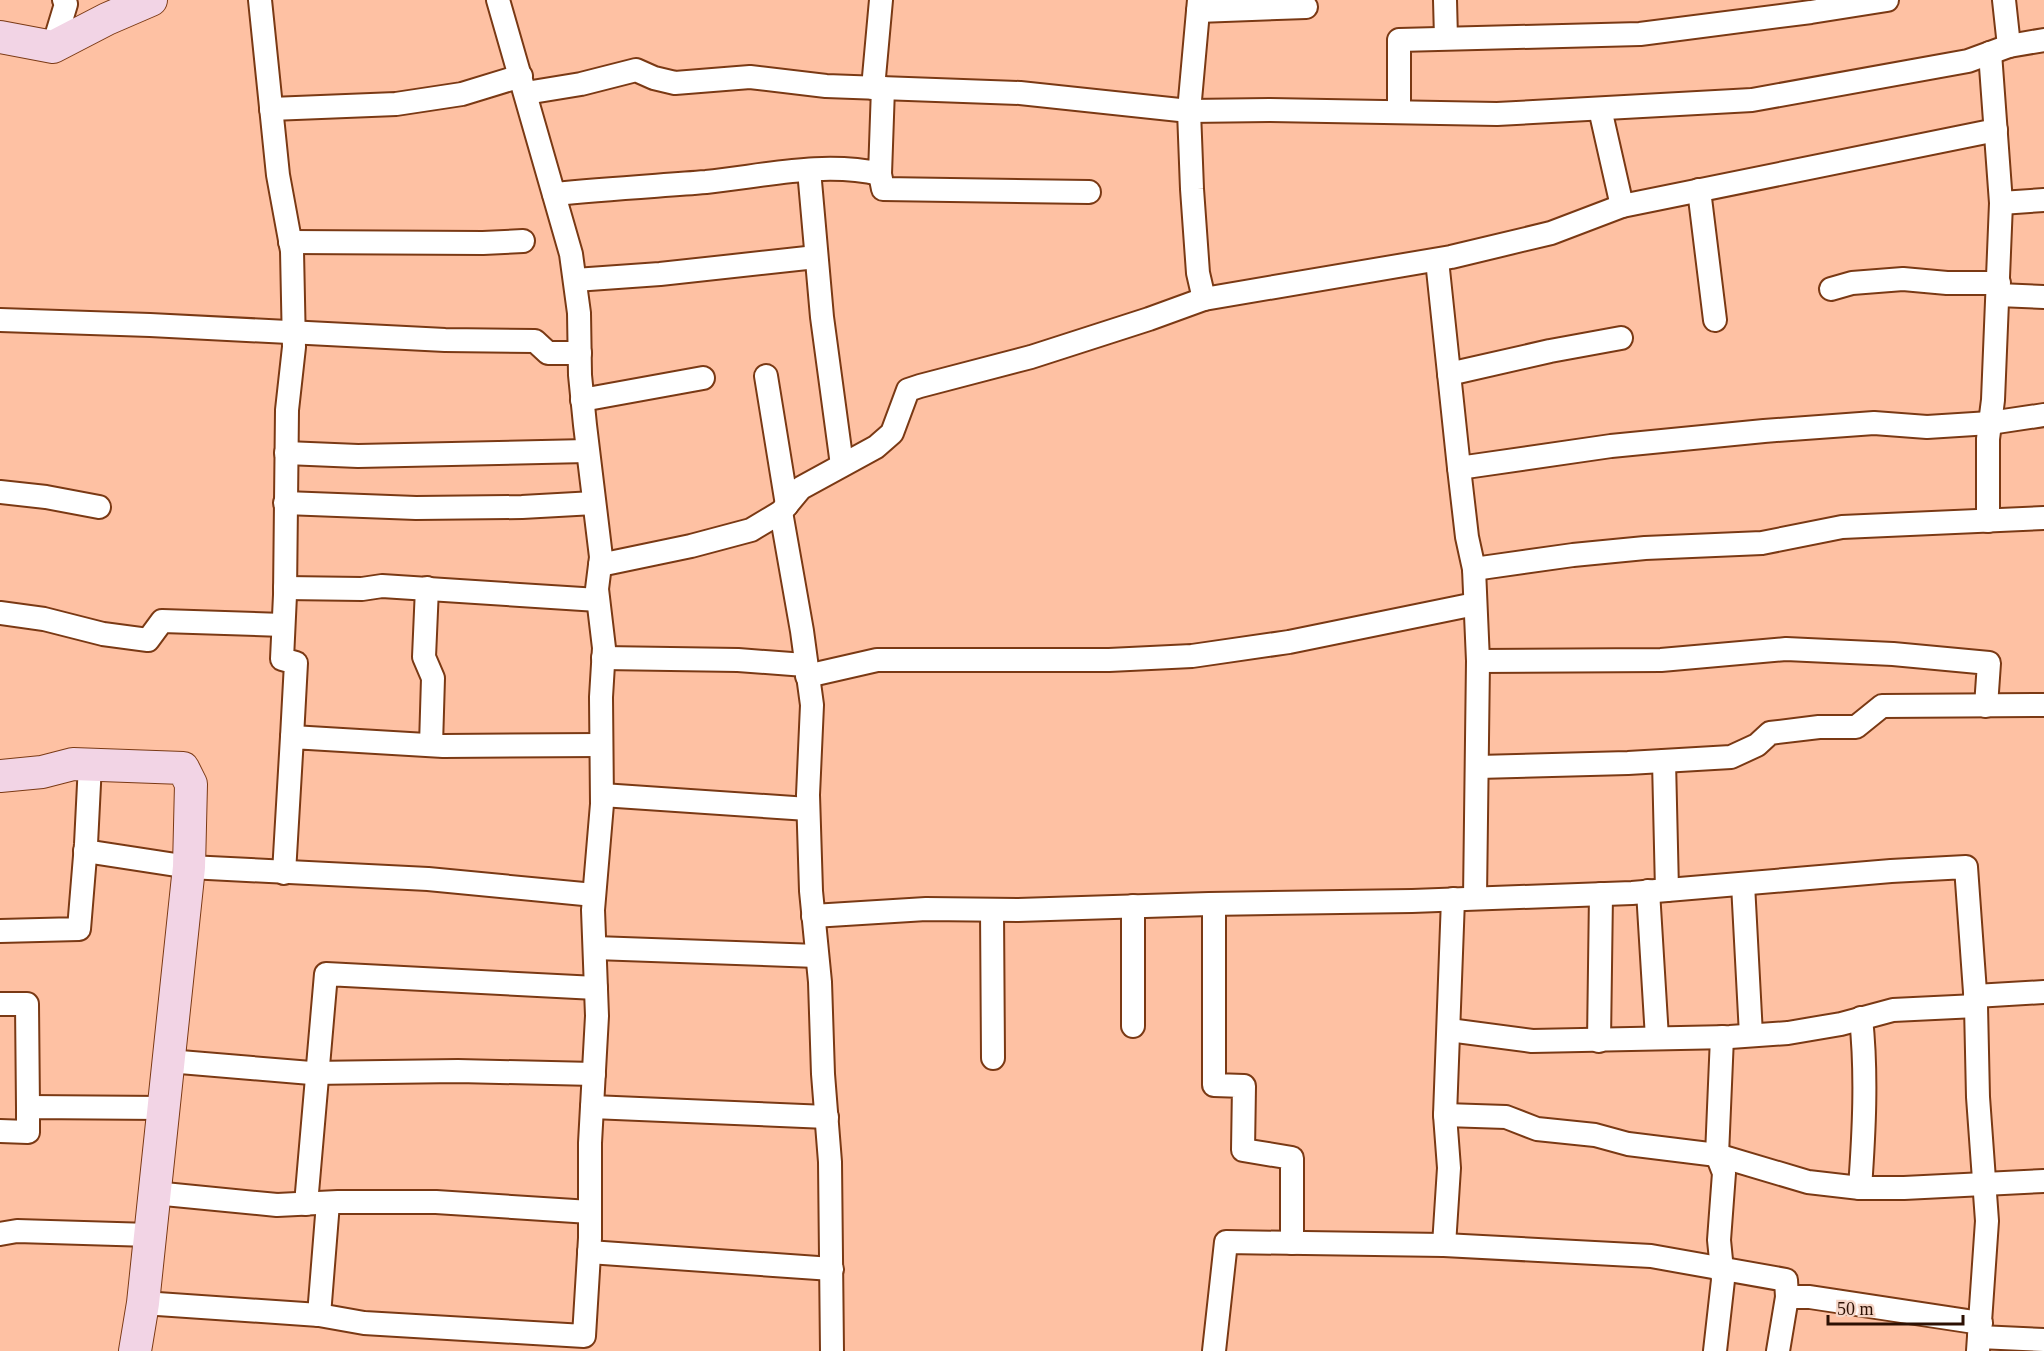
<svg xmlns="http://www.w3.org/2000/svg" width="2044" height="1351" font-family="Georgia,serif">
<rect width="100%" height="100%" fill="#fec1a3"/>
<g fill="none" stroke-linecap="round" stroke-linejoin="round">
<defs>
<g id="street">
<polyline points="260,0 278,175 292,251 294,347 287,410 285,595 282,659 296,663 292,737"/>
<polyline points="1199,0 1189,111 1192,189 1198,273 1204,299"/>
<polyline points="1445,0 1446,38"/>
<polyline points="2004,0 2009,46"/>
<polyline points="1198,11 1306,7"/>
<polyline points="53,47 66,4 64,0"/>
<polyline points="873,88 881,0"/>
<polyline points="526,93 581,84 636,70 654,78 675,83 750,77 826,86 1020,93 1189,111 1270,110 1497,114 1752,100 1968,61 2009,46 2044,40"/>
<polyline points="271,109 396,104 462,94 521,76"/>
<polyline points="1600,109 1622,206"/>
<polyline points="1399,112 1399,40 1640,34 1811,12 1887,0"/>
<polyline points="809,170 822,317 842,465"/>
<polyline points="880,174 883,189 1089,192"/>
<polyline points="1699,190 1715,320"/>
<path d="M554,194C605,189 655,186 706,182C764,176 823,161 880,174L883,88"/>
<polyline points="2001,203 2044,200"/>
<polyline points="290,242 483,243 523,241"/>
<polyline points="1437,260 1459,468 1467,537 1474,569 1478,661 1475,898"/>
<polyline points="575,280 660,274 816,257"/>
<polyline points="1831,289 1852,283 1903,279 1947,283 1999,283"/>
<polyline points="1998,295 2044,297"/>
<polyline points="0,320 150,325 445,340 535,341 548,353 580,353"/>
<polyline points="1449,374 1550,351 1621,338"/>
<polyline points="766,376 787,505"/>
<polyline points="582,400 703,378"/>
<polyline points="286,453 358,456 587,451"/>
<polyline points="1459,468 1611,446 1764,431 1874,423 1927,427 1990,423 2044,415"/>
<polyline points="0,492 46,497 99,507"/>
<polyline points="285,503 416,508 522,507 594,503"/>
<polyline points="781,512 802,631 812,705 808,795 811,891 820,982 823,1074 830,1162 832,1351"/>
<polyline points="1988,521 1988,439 1993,400 2001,203 1990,53"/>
<polyline points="600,565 691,546 751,530 781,512 801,488 876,447 892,433 908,390 920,386 1031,357 1149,319 1204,299 1451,257 1551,233 1622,206 1996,130"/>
<polyline points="1474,569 1573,555 1645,548 1762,543 1842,527 2044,518"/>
<polyline points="285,588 362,589 382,586 598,600"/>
<polyline points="427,588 424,657 433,678 431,745"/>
<polyline points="0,613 44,619 103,634 148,640 162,621 283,625"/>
<polyline points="603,658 738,660 805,665"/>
<polyline points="1478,661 1661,660 1786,649 1893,654 1989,663 1986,706"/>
<polyline points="807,676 877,660 1109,660 1192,656 1289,642 1475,604"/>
<polyline points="1664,761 1667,890"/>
<polyline points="1478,767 1628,763 1731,757 1757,745 1770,733 1819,727 1856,727 1882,706 2044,705"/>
<polyline points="602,795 808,809"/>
<polyline points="85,851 189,867 428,879 594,895"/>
<polyline points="284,873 292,737 443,746 601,745"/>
<polyline points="1743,884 1751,1035"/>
<polyline points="1648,891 1657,1038"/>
<polyline points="1214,904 1214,1085 1244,1086 1243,1150 1292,1158 1292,1243"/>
<polyline points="992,910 993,1058"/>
<polyline points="813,916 926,909 1018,910 1209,904 1412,901 1632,893 1891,871 1966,867 1976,1006 1978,1097 1987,1221 1978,1351"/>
<polyline points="0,931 79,929 86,844 90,764"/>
<polyline points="595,948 817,956"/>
<polyline points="1975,996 2044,992"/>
<polyline points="0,1004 27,1004 28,1107"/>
<polyline points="1133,1026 1133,906"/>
<polyline points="1449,1030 1532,1041 1730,1037 1788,1033 1841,1024 1893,1010 1976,1006"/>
<polyline points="1599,1041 1601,894"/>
<polyline points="168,1061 311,1073 458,1071 594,1074"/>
<polyline points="592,1107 827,1117"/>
<polyline points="1445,1115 1506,1117 1537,1129 1595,1135 1628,1144 1717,1155 1808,1182 1860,1188 1904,1188 2044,1181"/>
<polyline points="0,1131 28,1132 28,1107 163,1108"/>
<path d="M1860,1188C1864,1132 1867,1074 1861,1018"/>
<polyline points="154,1193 277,1205 338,1202 436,1202 590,1212"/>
<polyline points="306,1204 326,974 596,988"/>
<polyline points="0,1234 17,1231 150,1235"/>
<polyline points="1444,1245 1449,1168 1445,1115 1453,899"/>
<polyline points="589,1252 832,1269"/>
<polyline points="1787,1297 1810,1297 1981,1323"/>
<polyline points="143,1303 319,1315 364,1323 584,1336 590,1238 590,1143 597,1016 593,910 602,804 601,697 604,648 597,589 601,557 585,425 580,375 579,313 571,254 498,0"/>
<polyline points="319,1315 328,1203"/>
<polyline points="1979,1337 2044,1340"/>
<polyline points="1214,1351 1226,1242 1444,1245 1651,1256 1786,1280 1787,1297 1778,1351"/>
<polyline points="1715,1351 1723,1280 1719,1240 1724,1173 1717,1155 1722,1037"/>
</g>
<g id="secondary">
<polyline points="0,37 53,47 107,19 151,0"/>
<polyline points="0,776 42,772 73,764 183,768 191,784 189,867 143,1303 135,1351"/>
</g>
</defs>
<!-- street casing -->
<use href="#street" stroke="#7a3914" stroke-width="26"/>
<!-- secondary casing -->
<use href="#secondary" stroke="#7a3914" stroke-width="34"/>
<!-- street -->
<use href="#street" stroke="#fff" stroke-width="22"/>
<!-- secondary -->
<use href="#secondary" stroke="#f2d4e5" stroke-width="32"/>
</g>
<!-- scale -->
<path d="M1828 1315v9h135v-9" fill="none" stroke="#2c1003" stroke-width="3"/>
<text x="1837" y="1315" font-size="18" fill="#2c1003" stroke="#f6d6c7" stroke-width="4.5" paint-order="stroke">50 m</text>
</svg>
